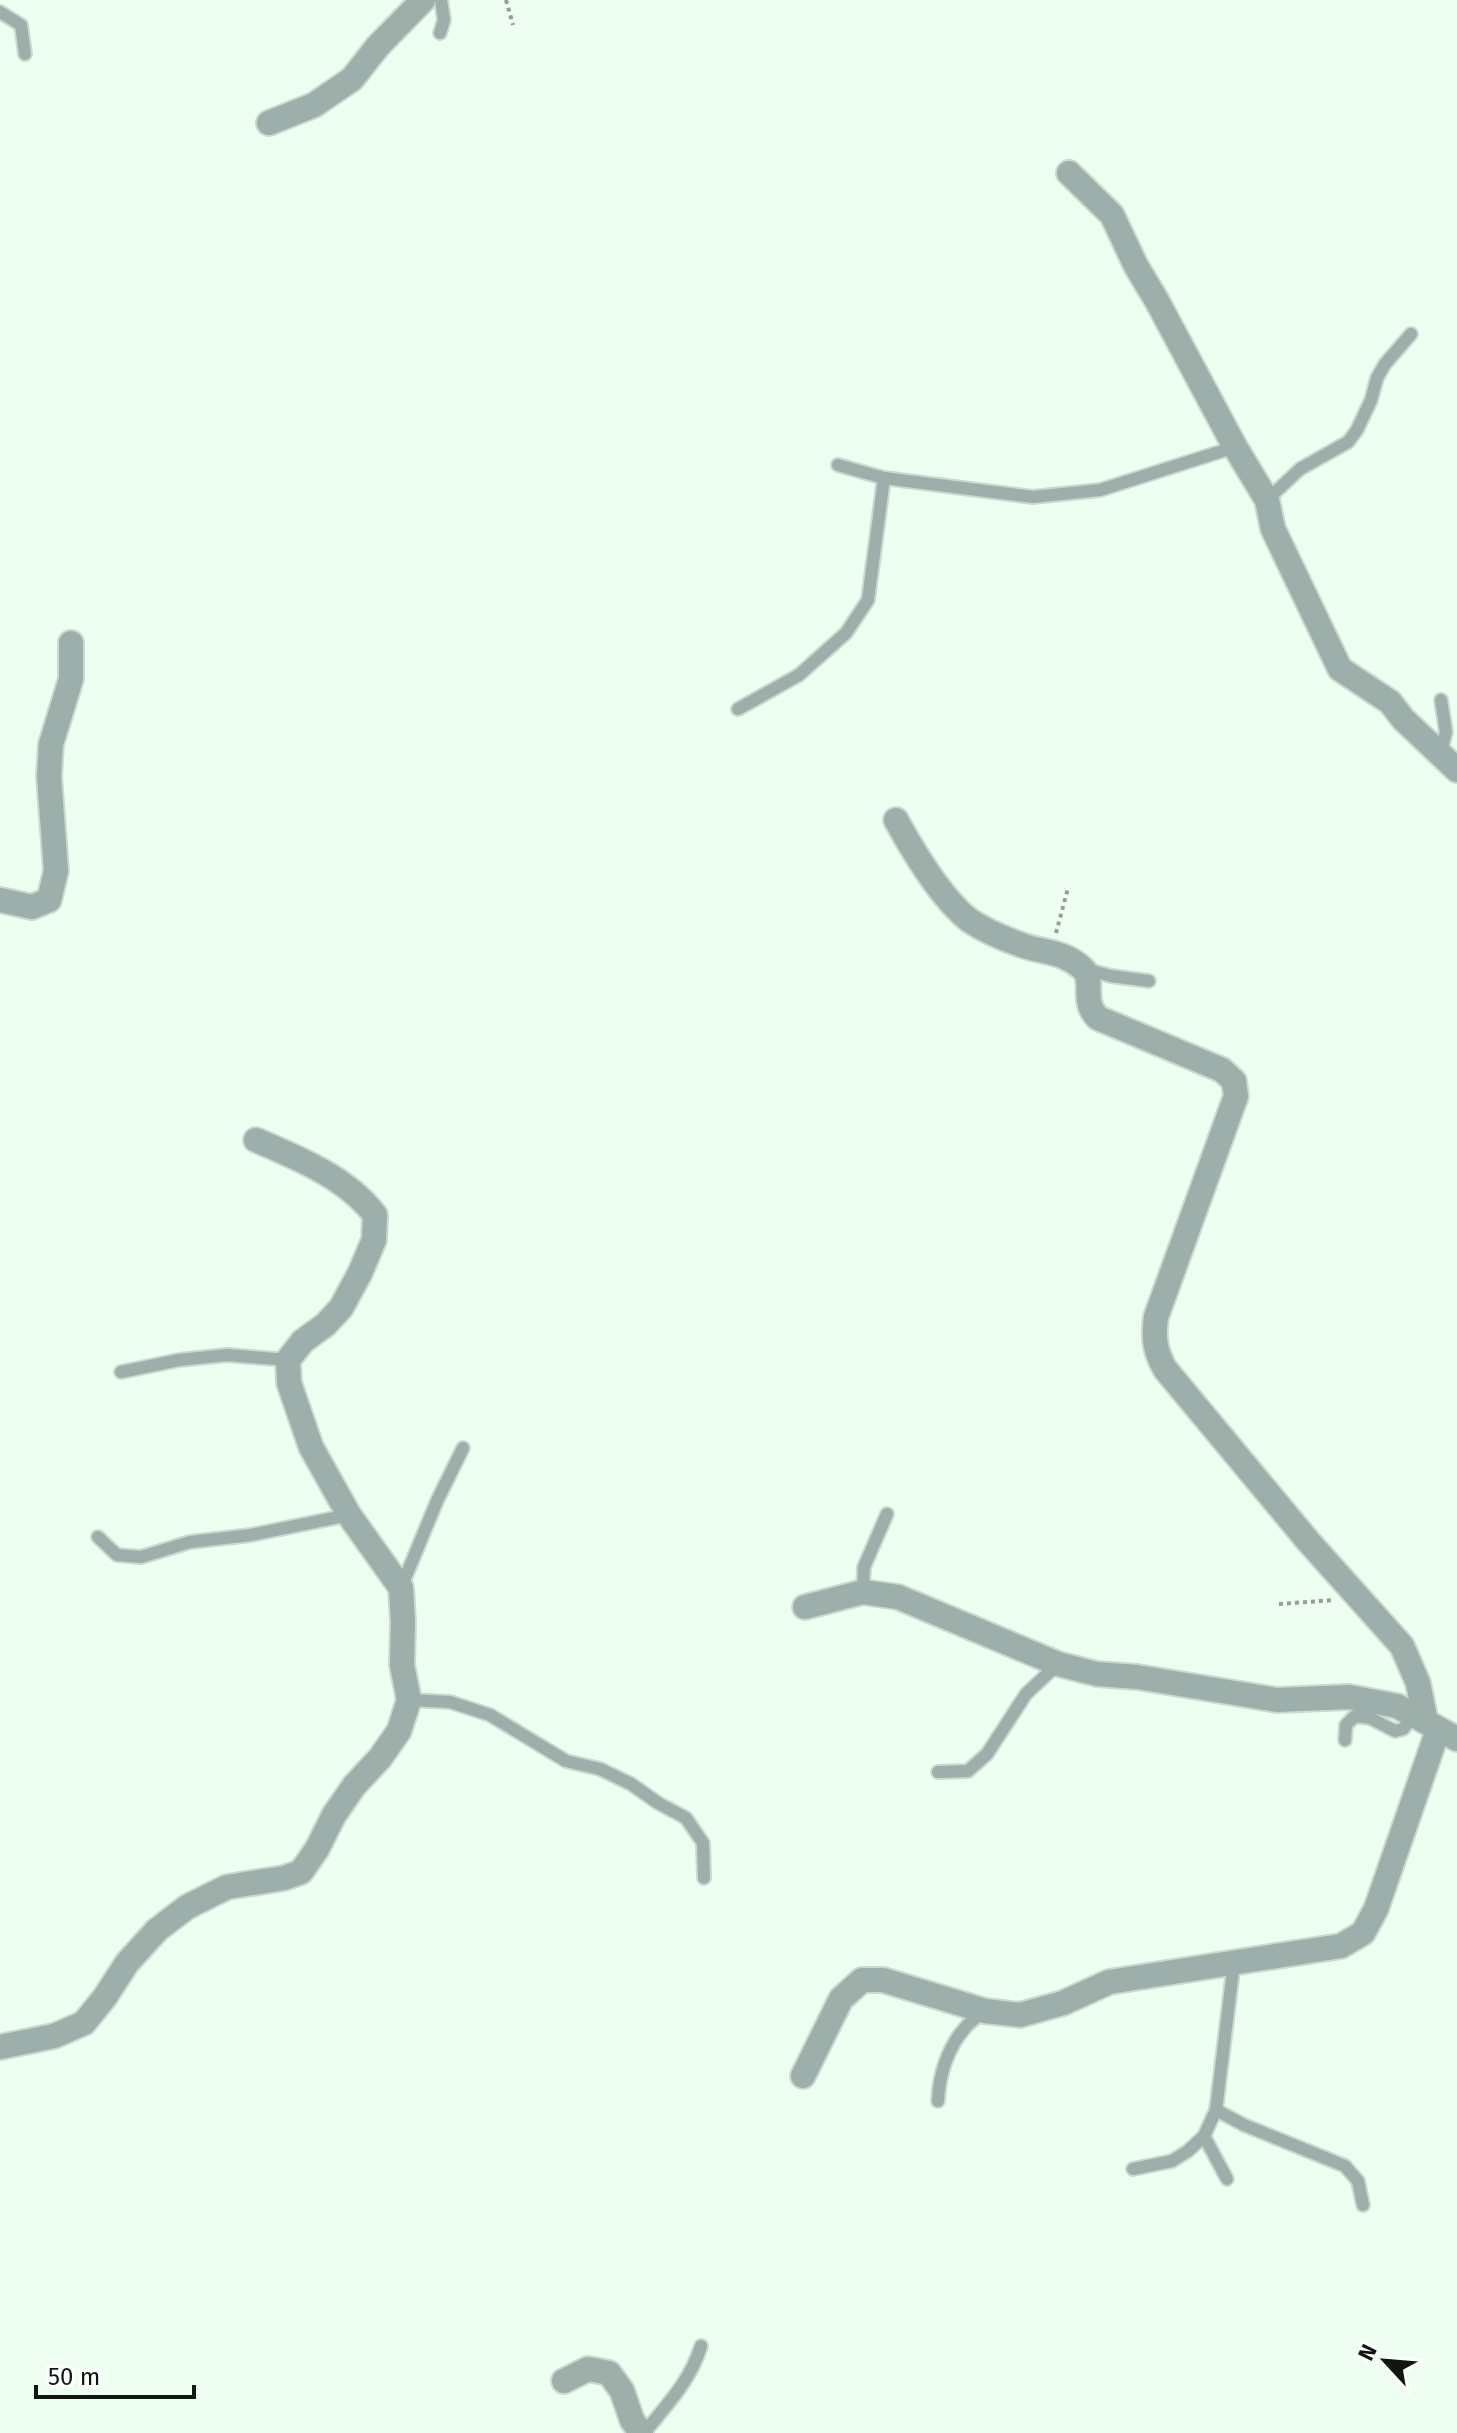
<svg xmlns="http://www.w3.org/2000/svg" width="1457" height="2433" font-family="'Fira Sans',sans-serif">
<rect width="100%" height="100%" fill="#eefff2"/>
<g fill="none" stroke-linecap="round" stroke-linejoin="round">
<defs>
<g id="service">
<polyline points="0,12 21,25 25,54"/>
<polyline points="440,33 444,20 441,0"/>
<polyline points="838,465 884,478 1033,497 1100,490 1235,447"/>
<polyline points="1267,500 1300,469 1348,442 1357,430 1371,400 1377,378 1385,364 1411,334"/>
<polyline points="738,709 799,675 846,633 868,600 884,478"/>
<polyline points="1440,755 1446,732 1441,700"/>
<polyline points="1085,969 1111,976 1149,981"/>
<polyline points="121,1372 179,1360 227,1355 288,1360"/>
<polyline points="98,1537 117,1555 141,1557 190,1542 251,1535 349,1515"/>
<polyline points="401,1588 437,1501 463,1448"/>
<polyline points="863,1592 864,1567 887,1514"/>
<polyline points="409,1700 450,1702 490,1715 566,1761 600,1769 631,1784 658,1803 686,1818 703,1843 704,1878"/>
<polyline points="1345,1740 1346,1725 1355,1716 1370,1718 1395,1731 1403,1729 1415,1714"/>
<polyline points="938,1772 968,1771 987,1754 1026,1694 1058,1664"/>
<path d="M938,2101C939,2075 948,2047 965,2028C970,2021 979,2016 985,2011"/>
<polyline points="1216,2110 1244,2125 1345,2166 1358,2181 1363,2205"/>
<polyline points="1204,2136 1227,2179"/>
<polyline points="1133,2169 1172,2161 1188,2151 1204,2136 1216,2110 1234,1962"/>
<path d="M644,2433C666,2406 691,2380 701,2346"/>
</g>
<g id="minor">
<polyline points="269,123 314,105 352,79 378,46 423,0"/>
<polyline points="1069,173 1112,215 1136,266 1157,301 1235,447 1267,500 1273,529 1340,669 1390,702 1403,719 1457,770"/>
<path d="M896,820C913,851 941,898 969,920C984,930 1002,938 1019,944C1041,953 1062,950 1082,968C1096,980 1080,1001 1098,1018L1222,1070L1234,1081L1236,1096L1156,1317C1153,1338 1155,1351 1165,1369L1308,1541L1402,1646L1418,1683L1426,1722"/>
<polyline points="0,900 32,907 49,900 56,871 49,776 51,744 71,679 71,643"/>
<polyline points="805,1607 863,1592 898,1597 1058,1664 1097,1674 1137,1677 1277,1700 1349,1697 1397,1706 1457,1739"/>
<path d="M0,2047L54,2036L84,2023L105,1997L127,1963L157,1930L187,1907L227,1887L284,1878L301,1872L317,1849L334,1815L354,1786L380,1758L399,1731L409,1700L402,1665L403,1622L401,1588L349,1515L311,1447L289,1383L288,1360L303,1341L325,1325L341,1308L360,1273L374,1240L375,1215C347,1178 298,1158 256,1140"/>
<polyline points="803,2076 841,1999 862,1980 883,1980 985,2011 1020,2015 1063,2003 1109,1982 1341,1946 1363,1933 1376,1909 1438,1730"/>
<polyline points="564,2381 588,2369 609,2373 622,2391 632,2420 641,2433"/>
</g>
</defs>
<!-- service casing -->
<use href="#service" stroke="#cadace" stroke-width="16"/>
<!-- minor casing -->
<use href="#minor" stroke="#cadace" stroke-width="28"/>
<!-- path -->
<g stroke="#92a095" stroke-width="4" stroke-dasharray="4 4" stroke-linecap="butt">
<polyline points="506,0 513,25"/>
<polyline points="1056,933 1068,888"/>
<polyline points="1279,1604 1334,1600"/>
</g>
<!-- service -->
<use href="#service" stroke="#9cafaa" stroke-width="12"/>
<!-- minor -->
<use href="#minor" stroke="#9cafaa" stroke-width="24"/>
</g>
<!-- north arrow -->
<g transform="translate(1385 2361) rotate(296)" stroke="#ffffff" stroke-width="6" paint-order="stroke">
<path d="M0-6L14 30L0 20L-14 30Z" fill="#0e1810"/>
<text y="-12" font-size="22" font-weight="bold" text-anchor="middle" fill="#0e1810">N</text>
</g>
<!-- scale -->
<path d="M36 2385v12h158v-12" fill="none" stroke="#0e1810" stroke-width="4"/>
<text x="48" y="2385" font-size="24" fill="#0e1810" stroke="#ffffff" stroke-width="6" paint-order="stroke">50 m</text>
</svg>
